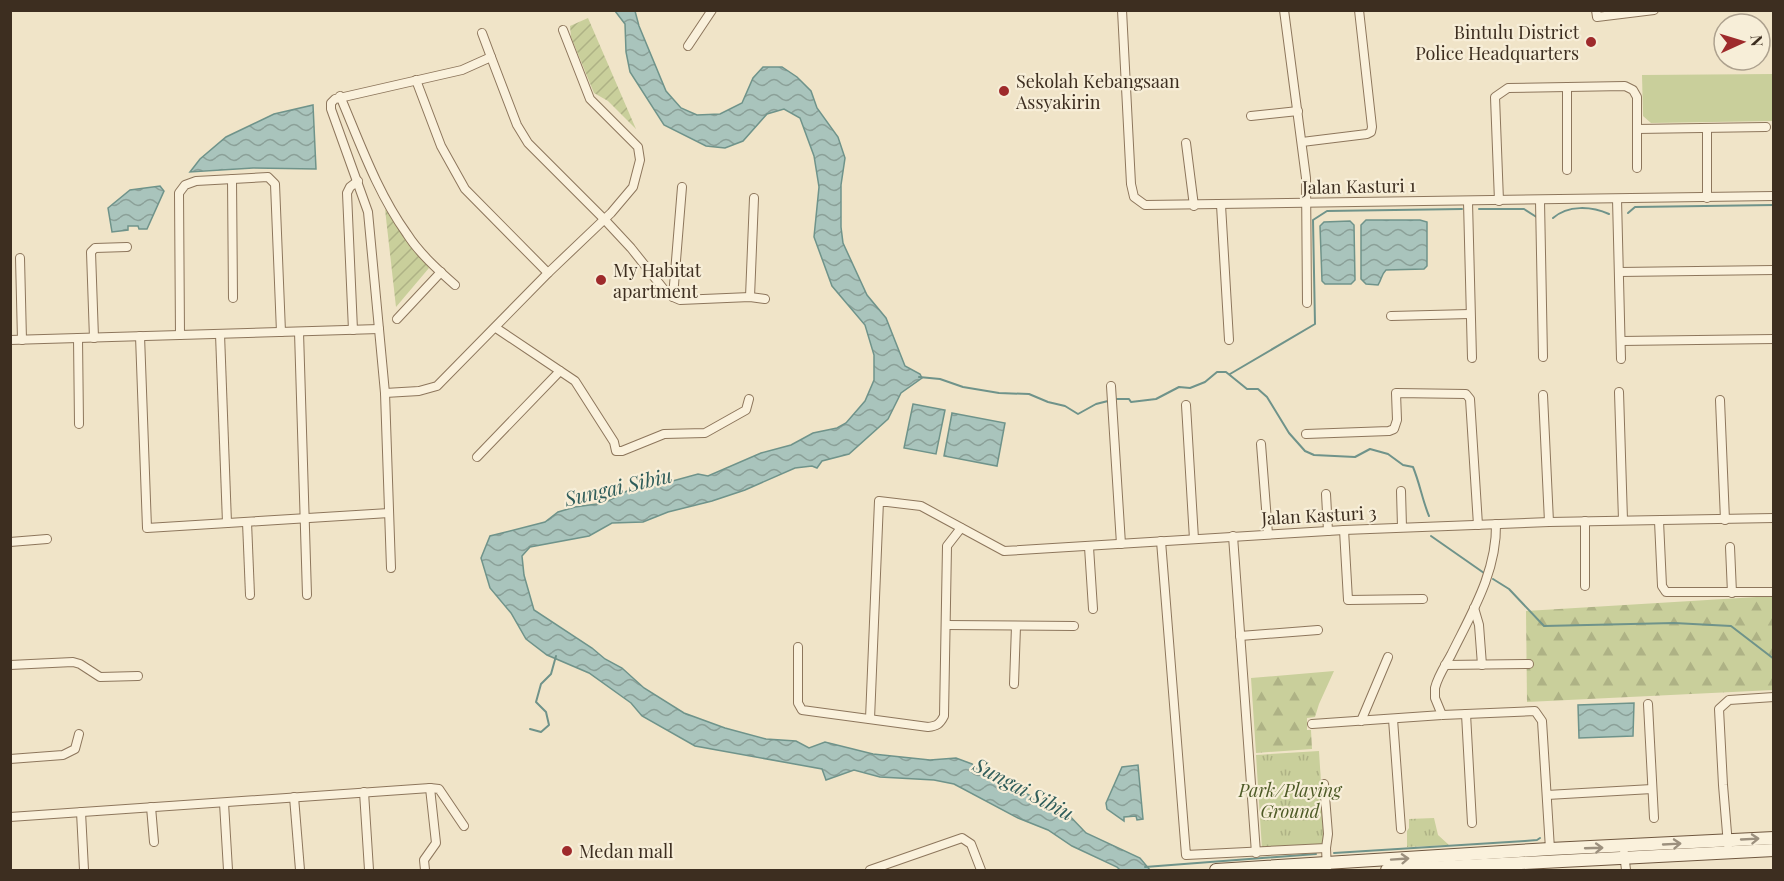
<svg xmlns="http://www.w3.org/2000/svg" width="1784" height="881" font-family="'Playfair Display',serif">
<defs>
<pattern id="grass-tufts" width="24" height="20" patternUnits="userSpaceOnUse" patternTransform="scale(1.5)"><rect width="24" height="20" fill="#c9cf9b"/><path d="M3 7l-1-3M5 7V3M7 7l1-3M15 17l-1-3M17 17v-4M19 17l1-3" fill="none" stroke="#aeb285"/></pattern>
<pattern id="forest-firs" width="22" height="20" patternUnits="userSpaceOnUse" patternTransform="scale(1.5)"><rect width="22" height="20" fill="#c9cf9b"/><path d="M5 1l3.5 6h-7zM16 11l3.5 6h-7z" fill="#aeb285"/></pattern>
<pattern id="garden-furrows" width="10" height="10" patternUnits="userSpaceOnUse" patternTransform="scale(1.5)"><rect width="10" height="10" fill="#c9cf9b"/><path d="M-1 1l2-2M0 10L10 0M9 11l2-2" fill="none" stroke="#aeb285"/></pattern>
<pattern id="water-waves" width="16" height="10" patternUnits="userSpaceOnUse" patternTransform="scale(1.5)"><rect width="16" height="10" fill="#a9c4bc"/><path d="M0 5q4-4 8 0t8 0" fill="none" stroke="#8ba098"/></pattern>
</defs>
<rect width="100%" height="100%" fill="#f0e4c8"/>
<!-- grass -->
<g fill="url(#grass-tufts)">
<polygon points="1319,751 1325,846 1262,849 1256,755"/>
<polygon points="1434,818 1438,835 1449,845 1407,847 1407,831 1409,828 1409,819"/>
</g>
<!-- forest -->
<g fill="url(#forest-firs)">
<polygon points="1773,596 1773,690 1527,702 1526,611"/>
<polygon points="1334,671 1319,704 1315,717 1307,718 1307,730 1311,730 1312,749 1256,753 1251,678"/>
</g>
<!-- garden -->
<g fill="url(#garden-furrows)">
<polygon points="588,18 636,129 608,101 594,93 571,37 570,26"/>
<polygon points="385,209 429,268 396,307"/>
</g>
<!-- pitch -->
<polygon fill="#c9cf9b" points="1773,74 1773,121 1651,123 1643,116 1642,75"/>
<!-- water -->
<g fill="url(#water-waves)" stroke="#6f938a" stroke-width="1.5">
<polygon points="615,11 635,11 639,26 666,91 681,108 697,115 720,114 742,103 753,78 763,67 782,67 797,77 811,91 817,108 838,137 845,158 841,185 841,227 843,243 867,295 886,318 905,366 920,374 922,378 901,393 888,419 849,454 822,461 817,468 812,466 795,468 745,490 712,501 668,512 643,522 612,523 589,536 530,547 522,556 524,575 534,610 592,648 605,659 622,668 644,688 684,713 725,728 766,739 796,741 809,748 825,742 873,754 930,760 956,758 972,764 996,782 1062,808 1086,833 1140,858 1150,870 1120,870 1117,867 1072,846 1048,830 1018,818 954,784 934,780 880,777 854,770 826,780 822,769 695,746 642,716 631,703 589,673 547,655 526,639 511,613 490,588 481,558 490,536 545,522 558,512 575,507 604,503 629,490 647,488 698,474 708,476 761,453 791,445 813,433 837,428 846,423 865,401 874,380 874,355 865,325 832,286 814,237 819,187 814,156 800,118 784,109 767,114 743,141 725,148 706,146 664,125 630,72 626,52 625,24"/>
<polygon points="313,105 316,169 253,168 190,172 200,159 226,137 274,114"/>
<polygon points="160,186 164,191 147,229 139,229 138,226 128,226 128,230 112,232 108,208 130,190"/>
<path d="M1366,220H1420L1427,222V266L1424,269L1386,270C1381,275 1382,279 1378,285L1366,284L1361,279V225Z"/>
<polygon points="1350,221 1354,225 1355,280 1351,284 1325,284 1322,281 1320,226 1324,222"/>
<polygon points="913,404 945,410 936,454 904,448"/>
<polygon points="952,413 1005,423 997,466 944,456"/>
<polygon points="1634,703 1633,736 1579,738 1578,705"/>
<polygon points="1138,765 1143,819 1137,820 1136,816 1124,817 1124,821 1107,809 1106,803 1122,767"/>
</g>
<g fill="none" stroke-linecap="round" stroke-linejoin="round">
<!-- stream -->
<g stroke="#6f938a" stroke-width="2">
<polyline points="1479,209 1524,209 1538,218"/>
<polyline points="1628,213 1635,207 1774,205"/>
<path d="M1553,218C1568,205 1591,206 1609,214"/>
<polyline points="1230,374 1315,324 1313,220 1327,211 1462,209"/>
<polyline points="919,377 940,379 963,387 999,393 1029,394 1048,402 1065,406 1078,414 1096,404 1108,401"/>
<path d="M1117,399H1129L1131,402L1156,399L1179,387L1190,388L1205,382L1217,372H1226L1247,389H1258L1267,397L1289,433L1305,451L1314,455L1355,457L1370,449L1388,454L1403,465L1413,467C1420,484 1422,499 1429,516"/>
<polyline points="1431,536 1484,573"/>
<polyline points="1493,579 1509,589 1544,626 1674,623 1731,626 1774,659"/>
<polyline points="530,729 541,732 549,725 546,712 536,702 541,684 551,674 556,656"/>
<polyline points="1334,853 1525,841 1537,840 1540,838"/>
<polyline points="1145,867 1316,854"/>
</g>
<defs>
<g id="street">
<polyline points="1122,10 1131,184 1134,197 1145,205 1774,196"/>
<polyline points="1284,10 1306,178 1307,303"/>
<polyline points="1596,10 1597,17 1654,10"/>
<polyline points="482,33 491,57"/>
<polyline points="688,46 712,10"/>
<polyline points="416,80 441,146 465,189 548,273"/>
<path d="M340,96C360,143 377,192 407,234C419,253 438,270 455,285"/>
<polyline points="1251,116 1298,111"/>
<polyline points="1707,128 1707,198"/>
<polyline points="1637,129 1766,127"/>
<polyline points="1302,142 1367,134 1371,132 1372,127 1359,10"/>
<polyline points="1186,143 1194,206"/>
<polyline points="1567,170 1567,88"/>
<polyline points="232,179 233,298"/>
<polyline points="1617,199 1621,359"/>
<polyline points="1499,201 1495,97 1508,88 1625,86 1633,90 1637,97 1637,168"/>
<polyline points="1540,201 1543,357"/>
<polyline points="1468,202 1472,358"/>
<polyline points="1221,205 1229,340"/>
<polyline points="20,258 22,340"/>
<polyline points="1619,272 1774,270"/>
<polyline points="673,297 682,187"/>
<polyline points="750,297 754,198"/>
<polyline points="1391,316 1470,314"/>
<polyline points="397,319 441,272"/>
<polyline points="496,328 575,381 614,442 616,451 622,451 664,434 705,433 746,410 749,399"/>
<polyline points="353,330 347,193 350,187 358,181"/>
<polyline points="299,332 307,595"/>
<polyline points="220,334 227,523"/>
<polyline points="180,335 179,193 185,185 196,181 268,177 275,184 281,332"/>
<polyline points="140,336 147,528 389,513"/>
<polyline points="78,338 79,424"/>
<polyline points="94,338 91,252 95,248 127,247"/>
<polyline points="10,340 379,329"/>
<polyline points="1621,341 1774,339"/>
<polyline points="1111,386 1121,544"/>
<polyline points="1619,392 1623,520"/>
<polyline points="385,393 419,391 437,386 548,273 611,213 633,187 640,160 638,147 590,99 563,30"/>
<polyline points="1543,395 1549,522"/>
<polyline points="1720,400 1725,520"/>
<polyline points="1186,405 1194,539"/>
<polyline points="1306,434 1389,431 1394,429 1397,420 1396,393 1466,394 1470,399 1478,525"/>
<polyline points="1261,444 1268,534"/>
<polyline points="477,457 560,371"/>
<polyline points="1401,491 1402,527"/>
<polyline points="1326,494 1328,531"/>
<polyline points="1585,521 1585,586"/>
<polyline points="1659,521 1662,586 1666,592 1774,592"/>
<polyline points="247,522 250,595"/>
<polyline points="1344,530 1348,600 1423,599"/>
<polyline points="1233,536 1256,853"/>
<polyline points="1161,541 1186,855 1326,848 1328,834 1324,784"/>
<polyline points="10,542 47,539"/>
<polyline points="1089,547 1093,609"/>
<polyline points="1730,547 1732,593"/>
<polyline points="391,568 385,393 368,212 331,109 331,103 335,99 462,70 491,57 517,125 528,143 604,219 631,248 666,292 673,297 680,300 750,297 765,299"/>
<polyline points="1474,608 1479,625 1482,665"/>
<polyline points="946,625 1074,626"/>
<polyline points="1240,636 1318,630"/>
<path d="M798,647V703L802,710L928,727C937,726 940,724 944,716L947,546L961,528"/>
<polyline points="10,665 73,662 80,664 100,677 138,676"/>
<polyline points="1445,665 1529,664"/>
<polyline points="1014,684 1016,626"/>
<polyline points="1648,704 1654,818"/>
<polyline points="1466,714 1472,823"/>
<path d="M1442,715L1435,698V688C1438,676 1445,666 1451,655C1471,614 1497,572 1496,524"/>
<polyline points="870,719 879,501 921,506 1004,551 1344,530 1549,522 1774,518"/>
<polyline points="1393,719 1401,829"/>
<polyline points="1361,721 1388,657"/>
<polyline points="1312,724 1442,715 1535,711 1542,721 1550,849"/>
<polyline points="10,759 63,755 75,749 79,734"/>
<polyline points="364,792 369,870"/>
<polyline points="1547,795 1652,789"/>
<polyline points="294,797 300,870"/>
<polyline points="224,803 228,870"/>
<polyline points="151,807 154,842"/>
<polyline points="81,812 84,870"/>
<polyline points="10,817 430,788 439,789 464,826"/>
<polyline points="1728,845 1723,785 1719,709 1729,700 1774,697"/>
<polyline points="1326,848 1327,870"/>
<polyline points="1624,853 1626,870"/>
<polyline points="425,870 424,860 436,843 430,788"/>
<polyline points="870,870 962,838 971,844 981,870"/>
</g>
<g id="secondary">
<polyline points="1216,870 1550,849 1774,838"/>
<polyline points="1387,870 1774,850"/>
</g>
</defs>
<!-- street casing -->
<use href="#street" stroke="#8d765c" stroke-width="10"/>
<!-- secondary casing -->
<use href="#secondary" stroke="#6f573f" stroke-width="14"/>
<!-- street -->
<use href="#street" stroke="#faf1dc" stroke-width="8"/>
<!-- secondary -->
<use href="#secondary" stroke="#faf1dc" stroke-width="12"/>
</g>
<!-- one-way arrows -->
<defs><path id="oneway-shaft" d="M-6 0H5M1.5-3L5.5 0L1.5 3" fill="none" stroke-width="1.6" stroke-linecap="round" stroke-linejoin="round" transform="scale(1.5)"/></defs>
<g stroke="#9c907e">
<use href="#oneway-shaft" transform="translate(1750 839) rotate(-3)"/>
<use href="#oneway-shaft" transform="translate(1672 844) rotate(-3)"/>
<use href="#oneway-shaft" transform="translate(1594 848) rotate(-2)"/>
<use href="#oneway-shaft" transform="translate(1400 859) rotate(-4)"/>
</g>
<!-- markers -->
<g fill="#9e2a2b" stroke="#f7eed8" stroke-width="2">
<circle cx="1591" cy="42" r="6"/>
<circle cx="1004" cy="91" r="6"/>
<circle cx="601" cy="280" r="6"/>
<circle cx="567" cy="851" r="6"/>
</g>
<g text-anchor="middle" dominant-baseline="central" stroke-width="4.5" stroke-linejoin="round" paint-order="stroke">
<!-- poi labels -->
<g font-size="18" fill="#3d2e20" stroke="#f7eed8" text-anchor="start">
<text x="1579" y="32" text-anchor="end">Bintulu District<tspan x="1579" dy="21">Police Headquarters</tspan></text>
<text x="1016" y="81">Sekolah Kebangsaan<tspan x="1016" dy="21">Assyakirin</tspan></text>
<text x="613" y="270">My Habitat<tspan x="613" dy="21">apartment</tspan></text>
<text x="579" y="851">Medan mall</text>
</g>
<!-- street labels -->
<g font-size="18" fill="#3d2e20" stroke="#f7eed8">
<text transform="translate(1359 186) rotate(-1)">Jalan Kasturi 1</text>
<text transform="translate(1319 515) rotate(-3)">Jalan Kasturi 3</text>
</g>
<!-- park labels -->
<g font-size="18" font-style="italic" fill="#4d5a26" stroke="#f7eed8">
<text x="1290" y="790">Park/Playing<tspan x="1290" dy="21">Ground</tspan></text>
</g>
<!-- water labels -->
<g font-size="20" font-style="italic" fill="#2f5d5a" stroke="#f7eed8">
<text transform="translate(618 486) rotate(-13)">Sungai Sibiu</text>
<text transform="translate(1024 788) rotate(28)">Sungai Sibiu</text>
</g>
</g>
<!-- border -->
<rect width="1784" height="881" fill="none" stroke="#3d2e20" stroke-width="24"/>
<!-- north arrow -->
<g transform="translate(1742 42) rotate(86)"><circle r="28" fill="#f7eed8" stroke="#ada18e" stroke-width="1.5"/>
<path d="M0-4.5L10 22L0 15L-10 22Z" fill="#9e2a2b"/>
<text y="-9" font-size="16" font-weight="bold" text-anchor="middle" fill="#3d2e20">N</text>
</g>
</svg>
